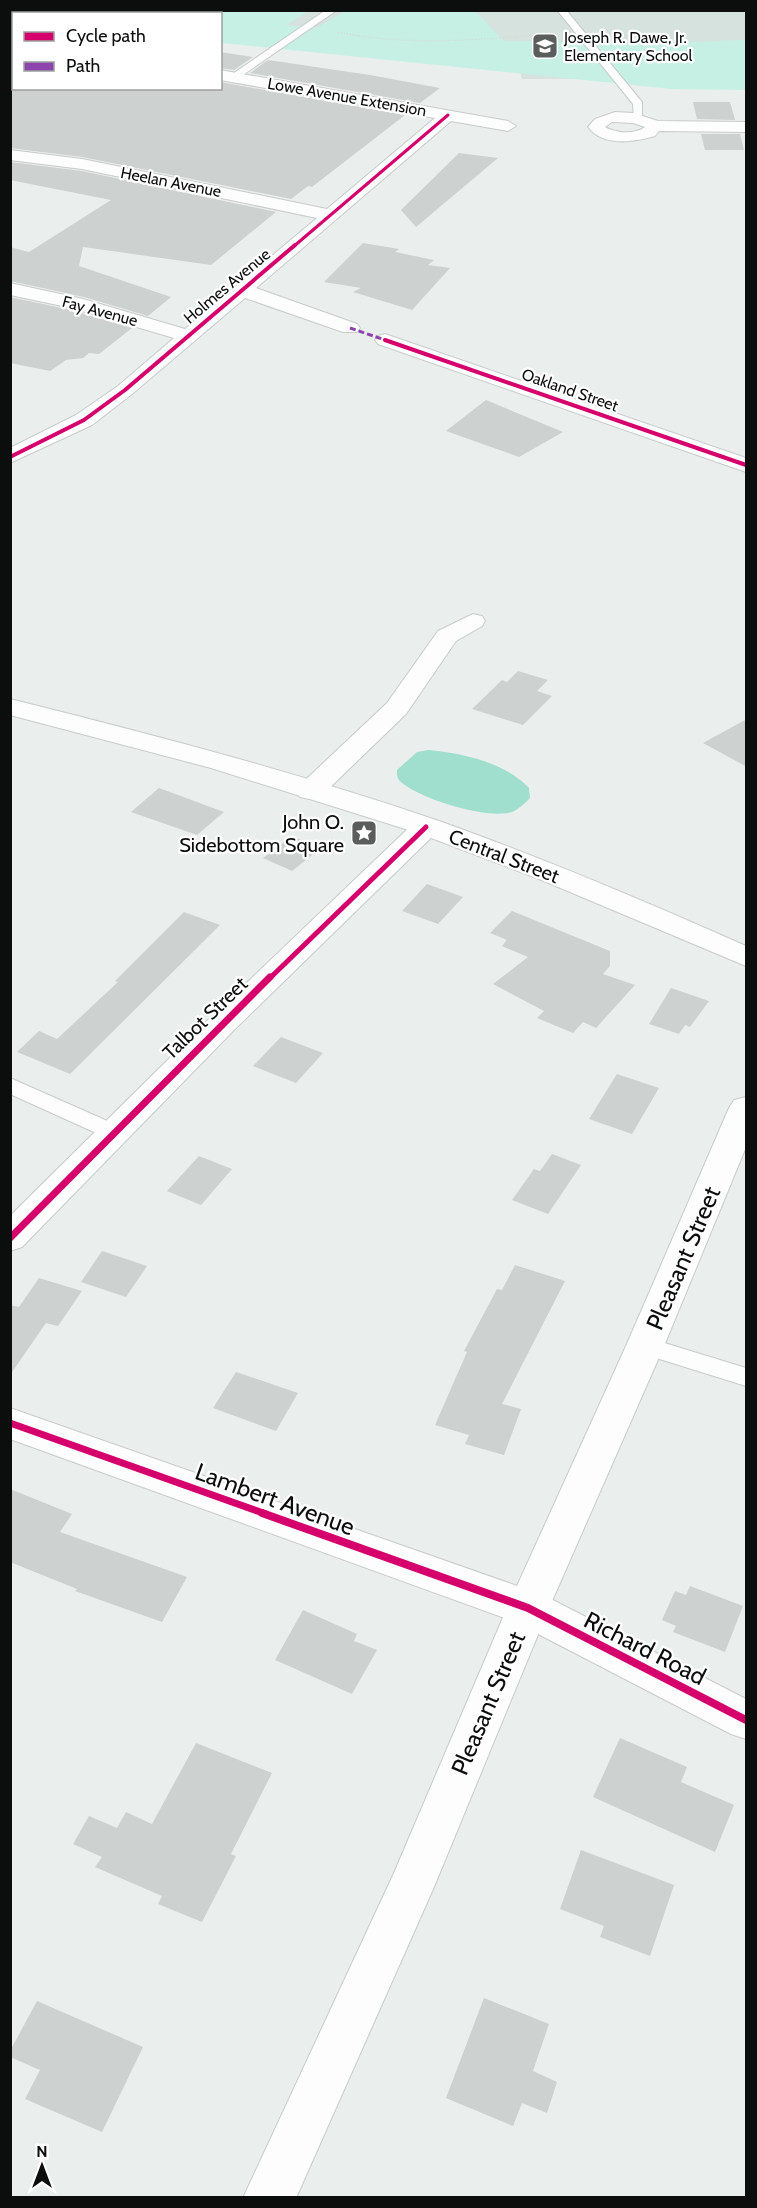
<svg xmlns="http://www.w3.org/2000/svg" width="757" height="2208" font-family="Cabin,sans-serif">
<rect width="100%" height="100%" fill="#eaefed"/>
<!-- built -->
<polygon fill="#d6e2dd" points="123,11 746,11 746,78 522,79 520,71 220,14 142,14"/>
<!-- green -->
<polygon fill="#c7f0e4" points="474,10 504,41 657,43 746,40 746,90 671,89 221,43 220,14 115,14 109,11 309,11 286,25 316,28 346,11"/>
<!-- water -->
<path fill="#a0dece" d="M428,750C462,753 504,762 529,788L530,798C525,803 519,809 512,812C488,820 420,799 401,782C397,779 397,775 397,770L417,752Z"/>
<!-- building -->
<g fill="#cdd1d0">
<polygon points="220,52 253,57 234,70 220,68"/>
<polygon points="268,60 370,75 440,88 420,103 250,73"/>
<polygon points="220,82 405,115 312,187 308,186 291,199 82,157 10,148 10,88 220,88"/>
<polygon points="693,102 730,102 735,120 697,119"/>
<polygon points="701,134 740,134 744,150 705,150"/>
<polygon points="459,153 498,158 416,227 401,210"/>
<polygon points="10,162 82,171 276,212 211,265 83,247 79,266 171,297 148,316 84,297 10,281 10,247 29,252 111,200 10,180"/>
<polygon points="363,243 399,249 395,252 434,260 428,265 450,268 412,310 353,292 361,288 324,282"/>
<polygon points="10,297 71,310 132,328 99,354 89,353 83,358 66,360 50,371 10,363"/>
<polygon points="486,400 563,432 519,457 446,431"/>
<polygon points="518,671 548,680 537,691 552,696 523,725 472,709 502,680 507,682"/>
<polygon points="747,719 747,767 703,743"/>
<polygon points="159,788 224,812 197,835 131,812"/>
<polygon points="292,836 321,848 292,871 263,858"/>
<polygon points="427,884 463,897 438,924 402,911"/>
<polygon points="512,911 610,951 610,966 603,974 635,985 596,1028 583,1022 573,1033 537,1018 544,1011 493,984 528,957 502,946 507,940 490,933"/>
<polygon points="184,912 220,925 70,1074 17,1052 39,1031 57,1039 118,982 115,981"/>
<polygon points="671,988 709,1001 690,1027 685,1025 679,1034 649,1024"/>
<polygon points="281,1037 323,1053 296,1083 253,1066"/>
<polygon points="617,1074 659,1088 632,1134 589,1119"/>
<polygon points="552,1154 581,1165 548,1214 512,1200 534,1169 540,1171"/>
<polygon points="199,1156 232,1169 201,1205 167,1191"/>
<polygon points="102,1251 147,1266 126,1297 81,1282"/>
<polygon points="515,1265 565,1281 502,1404 521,1409 504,1455 465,1444 469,1435 435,1425 467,1352 464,1351 497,1289 502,1290"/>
<polygon points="39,1278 82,1291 58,1326 46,1323 10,1375 10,1305 19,1307"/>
<polygon points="236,1372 298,1393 276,1431 213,1408"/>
<polygon points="10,1489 72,1514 60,1532 187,1577 162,1622 75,1591 77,1589 10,1562"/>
<polygon points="690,1586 743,1606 725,1652 673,1632 676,1626 662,1620 675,1591 686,1595"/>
<polygon points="303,1610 357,1634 354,1641 377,1650 352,1694 275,1660"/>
<polygon points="620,1738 687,1767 681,1782 734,1805 715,1852 593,1797"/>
<polygon points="196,1743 272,1773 231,1854 236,1856 202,1922 158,1904 162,1896 95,1867 102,1857 73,1844 89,1816 117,1828 126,1812 152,1824"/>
<polygon points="581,1850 674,1885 650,1956 600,1937 604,1926 560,1909"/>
<polygon points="484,1998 549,2024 533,2071 557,2082 547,2113 522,2103 513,2126 446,2098"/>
<polygon points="37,2001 143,2047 102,2132 25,2099 40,2070 10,2057 10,2051"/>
</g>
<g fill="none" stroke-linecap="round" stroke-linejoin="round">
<defs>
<g id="service">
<polygon points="326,10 337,10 237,79 231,79 231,75"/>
<polygon points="557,10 566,10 642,102 642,121 634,121 633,104"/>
<polygon points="10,1078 121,1127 124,1132 121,1137 113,1139 105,1137 10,1094"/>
<polygon points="645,1337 746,1368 746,1386 637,1352 633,1346 637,1340"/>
</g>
<g id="minor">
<rect x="10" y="33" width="4" height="9"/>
<polygon points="220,70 508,121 516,126 508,131 451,121 256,288 357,324 360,328 357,332 343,332 245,298 132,394 92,425 10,463 10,448 76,415 118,386 174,338 72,308 10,295 10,283 83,299 185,329 317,218 82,169 10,160 10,150 82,159 327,209 435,118 220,80"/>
<path d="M615,112L633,113L658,121L746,122V132L659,131L655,136C634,142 603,147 588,127L595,119ZM612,122L633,123L645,127C634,135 616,133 605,127Z"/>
<polygon points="385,334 746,458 746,472 378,344 375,340 378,336"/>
<polygon points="473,614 482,616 485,621 482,626 456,641 406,714 320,797 310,799 300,797 296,791 300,785 387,703 438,631"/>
<polygon points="426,819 436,821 440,827 436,833 234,1030 22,1247 10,1251 10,1216 212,1016 416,821"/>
<polygon points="10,1408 543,1595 746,1699 746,1739 731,1734 513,1621 10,1439"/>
</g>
<g id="secondary">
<path d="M10,699C155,735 299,773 439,821C543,858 645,901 746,946V966L539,879L418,833L211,768L10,715Z"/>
<polygon points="746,1097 746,1147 664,1346 549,1608 434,1887 296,2198 243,2198 394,1873 507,1608 626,1346 729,1108 734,1100"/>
</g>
</defs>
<!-- service casing -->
<use href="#service" stroke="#c7cbc9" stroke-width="2"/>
<!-- minor casing -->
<use href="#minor" stroke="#c7cbc9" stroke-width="2"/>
<!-- secondary casing -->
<use href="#secondary" stroke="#c7cbc9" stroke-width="2"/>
<!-- path -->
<path stroke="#d5d6d6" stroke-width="1.5" stroke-dasharray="1 2" stroke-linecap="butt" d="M338,32C409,47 480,39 552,34"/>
<!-- service -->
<use href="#service" fill="#fcfdfc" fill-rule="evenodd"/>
<!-- minor -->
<use href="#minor" fill="#fcfdfc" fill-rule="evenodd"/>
<!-- secondary -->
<use href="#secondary" fill="#fcfdfc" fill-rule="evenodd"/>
<!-- quiet -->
<polyline stroke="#8e44ad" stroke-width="3" stroke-dasharray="6 3" stroke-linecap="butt" points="350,328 385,340"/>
<defs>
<polyline id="cycleway-far4" points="293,247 448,115"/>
<g id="cycleway-far3">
<polyline points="385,340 746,465"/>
<polyline points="10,457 84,420 125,390 295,245"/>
</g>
<polyline id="cycleway-far2" points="269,979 426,827"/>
<g id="cycleway-far1">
<polyline points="10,1238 270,977"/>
<polyline points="10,1423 266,1514"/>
</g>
<polyline id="cycleway" points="262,1513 528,1608 746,1720"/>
</defs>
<!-- cycleway-far4 casing -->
<use href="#cycleway-far4" stroke="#fff" stroke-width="4.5"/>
<!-- cycleway-far3 casing -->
<use href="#cycleway-far3" stroke="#fff" stroke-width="6"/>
<!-- cycleway-far2 casing -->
<use href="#cycleway-far2" stroke="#fff" stroke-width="8"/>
<!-- cycleway-far1 casing -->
<use href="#cycleway-far1" stroke="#fff" stroke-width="10"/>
<!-- cycleway casing -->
<use href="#cycleway" stroke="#fff" stroke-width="12"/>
<!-- cycleway-far4 -->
<use href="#cycleway-far4" stroke="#d6006c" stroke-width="3"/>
<!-- cycleway-far3 -->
<use href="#cycleway-far3" stroke="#d6006c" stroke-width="4"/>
<!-- cycleway-far2 -->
<use href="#cycleway-far2" stroke="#d6006c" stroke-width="5"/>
<!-- cycleway-far1 -->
<use href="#cycleway-far1" stroke="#d6006c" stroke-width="7"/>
<!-- cycleway -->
<use href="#cycleway" stroke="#d6006c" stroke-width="8"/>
</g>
<!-- icons -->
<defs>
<symbol id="school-square" viewBox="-11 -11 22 22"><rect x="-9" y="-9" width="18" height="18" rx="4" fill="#595d5b" stroke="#fff"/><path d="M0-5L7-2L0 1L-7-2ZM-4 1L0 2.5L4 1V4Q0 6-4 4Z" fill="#fff"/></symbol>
<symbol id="sight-square" viewBox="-11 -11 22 22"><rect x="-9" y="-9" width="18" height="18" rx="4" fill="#595d5b" stroke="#fff"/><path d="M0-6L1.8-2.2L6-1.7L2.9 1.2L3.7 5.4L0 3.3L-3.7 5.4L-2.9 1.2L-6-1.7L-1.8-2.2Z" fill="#fff"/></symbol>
</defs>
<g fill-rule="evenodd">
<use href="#school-square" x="530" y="31" width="30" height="30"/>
<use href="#sight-square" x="349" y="818" width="30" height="30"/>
</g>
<g text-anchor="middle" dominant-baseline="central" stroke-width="4.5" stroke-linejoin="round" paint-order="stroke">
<!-- far-poi labels -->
<g font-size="16" fill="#0b0e0d" stroke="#fff" text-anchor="start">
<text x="564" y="37">Joseph R. Dawe, Jr.<tspan x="564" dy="18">Elementary School</tspan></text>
</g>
<!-- far-street labels -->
<g font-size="16" fill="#0b0e0d" stroke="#fff">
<text transform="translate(347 97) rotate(10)">Lowe Avenue Extension</text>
<text transform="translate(171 182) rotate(11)">Heelan Avenue</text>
<text transform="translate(227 286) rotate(-40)">Holmes Avenue</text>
<text transform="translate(100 311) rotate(15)">Fay Avenue</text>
<text transform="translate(570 390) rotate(19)">Oakland Street</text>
</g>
<!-- poi labels -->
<g font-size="20" fill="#0b0e0d" stroke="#fff" text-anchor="end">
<text x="344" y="822">John O.<tspan x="344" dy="23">Sidebottom Square</tspan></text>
</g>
<!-- street labels -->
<g font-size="20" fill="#0b0e0d" stroke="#fff">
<text transform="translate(504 856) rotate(21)">Central Street</text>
<text transform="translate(205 1018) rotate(-44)">Talbot Street</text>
</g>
<!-- near-street labels -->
<g font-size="24" fill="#0b0e0d" stroke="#fff">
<text transform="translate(683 1258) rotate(-67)">Pleasant Street</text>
<text transform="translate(275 1499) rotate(20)">Lambert Avenue</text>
<text transform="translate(645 1648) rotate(27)">Richard Road</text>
<text transform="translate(488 1703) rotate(-67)">Pleasant Street</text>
</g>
</g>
<!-- border -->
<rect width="757" height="2208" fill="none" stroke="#0b0e0d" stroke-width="24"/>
<!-- legend -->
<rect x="12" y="12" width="210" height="78" fill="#ffffff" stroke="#9d9f9e" stroke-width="1.5"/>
<rect x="24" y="32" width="30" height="9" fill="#d6006c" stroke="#9d9f9e" stroke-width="1.5"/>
<text x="66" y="42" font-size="18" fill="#0b0e0d">Cycle path</text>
<rect x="24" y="62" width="30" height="9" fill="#8e44ad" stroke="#9d9f9e" stroke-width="1.5"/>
<text x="66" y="72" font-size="18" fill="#0b0e0d">Path</text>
<!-- north arrow -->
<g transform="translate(42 2166)" stroke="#ffffff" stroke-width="4.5" paint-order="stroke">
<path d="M0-4.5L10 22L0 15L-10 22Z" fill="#0b0e0d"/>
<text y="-9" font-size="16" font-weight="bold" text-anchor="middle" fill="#0b0e0d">N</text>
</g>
</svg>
